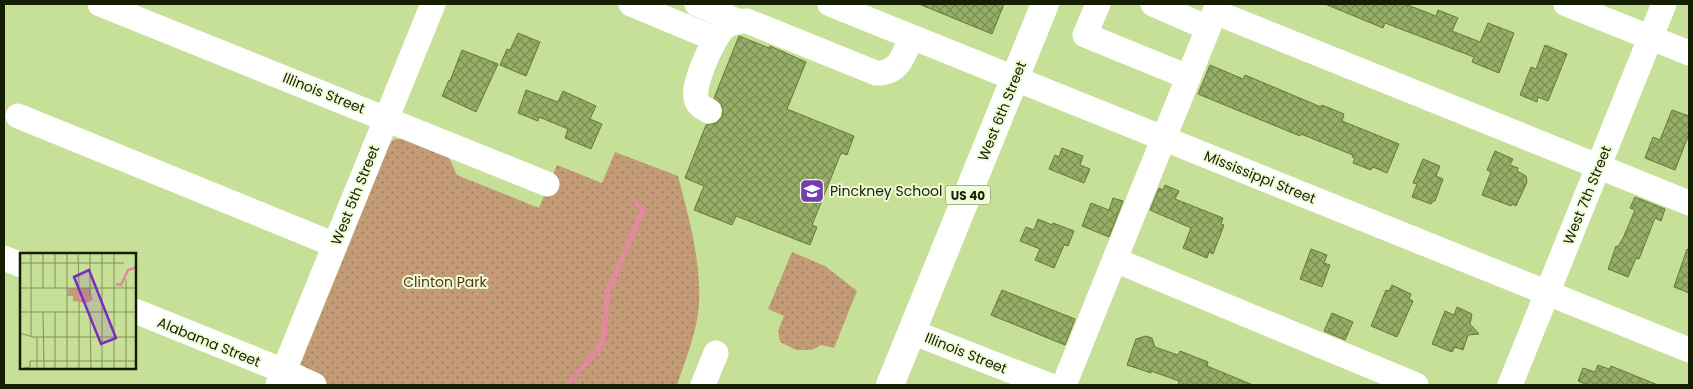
<svg xmlns="http://www.w3.org/2000/svg" width="1693" height="389" font-family="Poppins,sans-serif">
<defs>
<pattern id="grass-dots" width="8" height="8" patternUnits="userSpaceOnUse" patternTransform="scale(1.25)"><rect width="8" height="8" fill="#c39b77"/><path d="M2 2h.1M6 6h.1" fill="none" stroke="#9d7e5f" stroke-width="1.8" stroke-linecap="round"/></pattern>
<pattern id="building-cross-hatch" width="8" height="8" patternUnits="userSpaceOnUse" patternTransform="scale(1.25)"><rect width="8" height="8" fill="#96ae67"/><path d="M0 0l8 8M0 8l8-8" fill="none" stroke="#798d53"/></pattern>
</defs>
<rect width="100%" height="100%" fill="#c7e097"/>
<!-- grass -->
<g fill="url(#grass-dots)">
<path d="M396,139H402L449,158L457,175L539,208L557,165L602,183L615,152L678,176C689,218 701,260 699,304C697,332 686,359 677,385H292L389,146L392,141Z"/>
<polygon points="792,252 825,266 857,291 834,348 821,345 812,350 796,350 780,342 778,331 784,316 768,309"/>
</g>
<g fill="none" stroke-linecap="round" stroke-linejoin="round">
<!-- stream -->
<polyline stroke="#e3889f" stroke-width="5.5" points="567,385 599,348 604,336 607,294 643,210 635,201"/>
</g>
<!-- building -->
<g fill="url(#building-cross-hatch)" stroke="#657b34">
<polygon points="919,4 1004,4 992,34"/>
<polygon points="1325,4 1405,4 1436,16 1438,10 1458,18 1452,31 1480,42 1488,23 1514,33 1499,73 1472,62 1474,57 1385,23 1383,28"/>
<polygon points="518,33 540,42 526,76 500,65 507,49 510,50"/>
<polygon points="739,36 769,48 770,46 806,62 787,109 854,136 847,155 841,153 812,225 817,227 810,245 736,216 732,225 694,210 704,186 685,178 706,125 716,123 722,117 723,110 721,104 714,98"/>
<polygon points="1545,45 1567,54 1548,101 1538,97 1537,102 1520,95 1531,67 1536,69"/>
<polygon points="462,50 498,64 476,112 442,96 449,80 450,81"/>
<polygon points="1210,65 1243,79 1245,75 1321,107 1322,105 1344,114 1342,121 1399,144 1387,173 1373,167 1371,170 1353,163 1355,158 1352,157 1353,155 1301,134 1300,136 1198,94"/>
<polygon points="526,90 558,102 563,91 596,106 590,119 602,124 591,149 565,138 568,129 539,117 538,121 518,113"/>
<polygon points="1672,110 1689,116 1689,134 1675,170 1645,158 1653,137 1660,140"/>
<polygon points="1062,148 1083,156 1080,165 1090,169 1084,183 1049,169 1055,155 1059,157"/>
<polygon points="1495,151 1513,159 1510,165 1518,168 1517,171 1526,176 1527,182 1516,206 1512,204 1511,206 1482,195 1491,172 1487,170"/>
<polygon points="1423,159 1440,166 1436,176 1443,179 1435,201 1433,201 1431,204 1412,197 1417,184 1413,183"/>
<polygon points="1165,185 1179,191 1175,199 1223,218 1221,224 1224,225 1213,254 1209,252 1207,258 1183,248 1191,228 1150,210 1159,188 1163,190"/>
<polygon points="1635,197 1665,209 1661,221 1655,218 1639,259 1636,258 1628,277 1608,269 1616,246 1618,247 1624,236 1635,210 1630,208"/>
<polygon points="1113,198 1123,201 1109,237 1082,226 1091,203 1109,210"/>
<polygon points="1038,219 1052,225 1053,223 1074,231 1068,246 1064,245 1054,268 1035,260 1040,249 1020,241 1026,227 1034,230"/>
<polygon points="1311,249 1327,255 1324,263 1330,265 1322,287 1300,279"/>
<polygon points="1687,249 1689,250 1689,293 1674,287"/>
<polygon points="1392,285 1411,294 1409,299 1413,301 1397,337 1371,326 1386,290 1389,291"/>
<polygon points="1002,290 1075,319 1065,345 991,315"/>
<polygon points="1457,307 1472,314 1470,324 1479,334 1468,335 1463,350 1455,347 1452,352 1432,344 1445,311 1454,315"/>
<polygon points="1332,313 1353,322 1345,340 1324,331"/>
<polygon points="1146,336 1152,338 1155,347 1178,355 1180,351 1208,362 1207,366 1253,385 1178,385 1179,381 1151,371 1151,373 1127,365 1136,339"/>
<polygon points="1598,365 1609,369 1611,366 1658,385 1588,385 1578,381 1583,368 1595,372"/>
</g>
<g fill="none" stroke-linecap="round" stroke-linejoin="round">
<!-- minor -->
<g stroke="#fff" stroke-width="25">
<polyline points="100,4 547,184"/>
<polyline points="631,4 715,39"/>
<polyline points="697,4 737,21"/>
<polyline points="830,4 1689,350"/>
<polyline points="1098,4 1085,35 1188,77"/>
<polyline points="1153,4 1208,28"/>
<polyline points="1566,4 1689,53"/>
<polyline points="1215,12 1689,203"/>
<path d="M709,111C703,108 697,105 696,98C692,86 714,35 725,27C732,22 739,21 747,21L876,73C899,74 904,55 911,37"/>
<polyline points="18,116 335,245"/>
<polyline points="4,258 21,265"/>
<polyline points="1115,260 1416,385"/>
<polyline points="135,311 284,371 314,385"/>
<polyline points="912,332 1048,385"/>
<polyline points="278,385 433,4"/>
<polyline points="703,385 716,353"/>
<polyline points="1064,385 1218,4"/>
<polyline points="1510,385 1664,4"/>
</g>
<!-- highway -->
<polyline stroke="#fff" stroke-width="28" points="890,385 1045,4"/>
</g>
<!-- icons -->
<defs>
<symbol id="school-square" viewBox="-11 -11 22 22"><rect x="-9" y="-9" width="18" height="18" rx="4" fill="#783cb2" stroke="#eefcd7"/><path d="M0-5L7-2L0 1L-7-2ZM-4 1L0 2.5L4 1V4Q0 6-4 4Z" fill="#fff"/></symbol>
</defs>
<g fill-rule="evenodd">
<use href="#school-square" x="798" y="177" width="28" height="28"/>
</g>
<g text-anchor="middle" dominant-baseline="central" stroke-width="4" stroke-linejoin="round" paint-order="stroke">
<!-- shield labels -->
<rect fill="#eefcd7" stroke="#576142" stroke-width="1" x="945.5" y="185.5" width="45" height="19" rx="4"/>
<g font-size="12" font-weight="bold" fill="#161e02">
<text x="968" y="195">US 40</text>
</g>
<!-- street labels -->
<g font-size="14" fill="#161e02" stroke="#eefcd7">
<text transform="translate(324 93) rotate(22)">Illinois Street</text>
<text transform="translate(1002 111) rotate(-68)">West 6th Street</text>
<text transform="translate(1260 177) rotate(22)">Mississippi Street</text>
<text transform="translate(355 195) rotate(-68)">West 5th Street</text>
<text transform="translate(1587 195) rotate(-68)">West 7th Street</text>
<text transform="translate(209 342) rotate(22)">Alabama Street</text>
<text transform="translate(966 353) rotate(22)">Illinois Street</text>
</g>
<!-- poi labels -->
<g font-size="14" fill="#161e02" stroke="#eefcd7" text-anchor="start">
<text x="830" y="191">Pinckney School</text>
</g>
<!-- park labels -->
<g font-size="14" fill="#54381c" stroke="#eefcd7">
<text x="445" y="282">Clinton Park</text>
</g>
</g>
<!-- overview -->
<g transform="translate(20 253)">
<rect width="116" height="116" fill="#c7e097"/>
<path d="M48,35H70L73,47L66,50L53,48V43H47Z" fill="#c39b77"/>
<path fill="none" stroke="#e3889f" stroke-width="2.5" d="M96,31L101,32L108,17L117,14M56,44L71,46"/>
<path fill="none" stroke="#80925b" stroke-width="1" d="M11,0V83M23,0V35M35,0V35M47,0V116M70,0V42M82,0V116M94,0V116M58,2L59,35M0,10H104M0,35H117M0,59H117M23,59L24,116M35,59V116M70,59L71,116M0,80L13,84H117M17,84V116M4,115L10,114V108H117M59,116V49M106,116V26"/>
<path fill="#7b2cbf" fill-opacity="0.15" stroke="#7b2cbf" stroke-width="2.5" d="M69,17L96,85L81,91L54,24Z"/>
<rect width="116" height="116" fill="none" stroke="#161e02" stroke-width="2.5"/>
</g>
<!-- border -->
<rect width="1693" height="389" fill="none" stroke="#161e02" stroke-width="10"/>
</svg>
